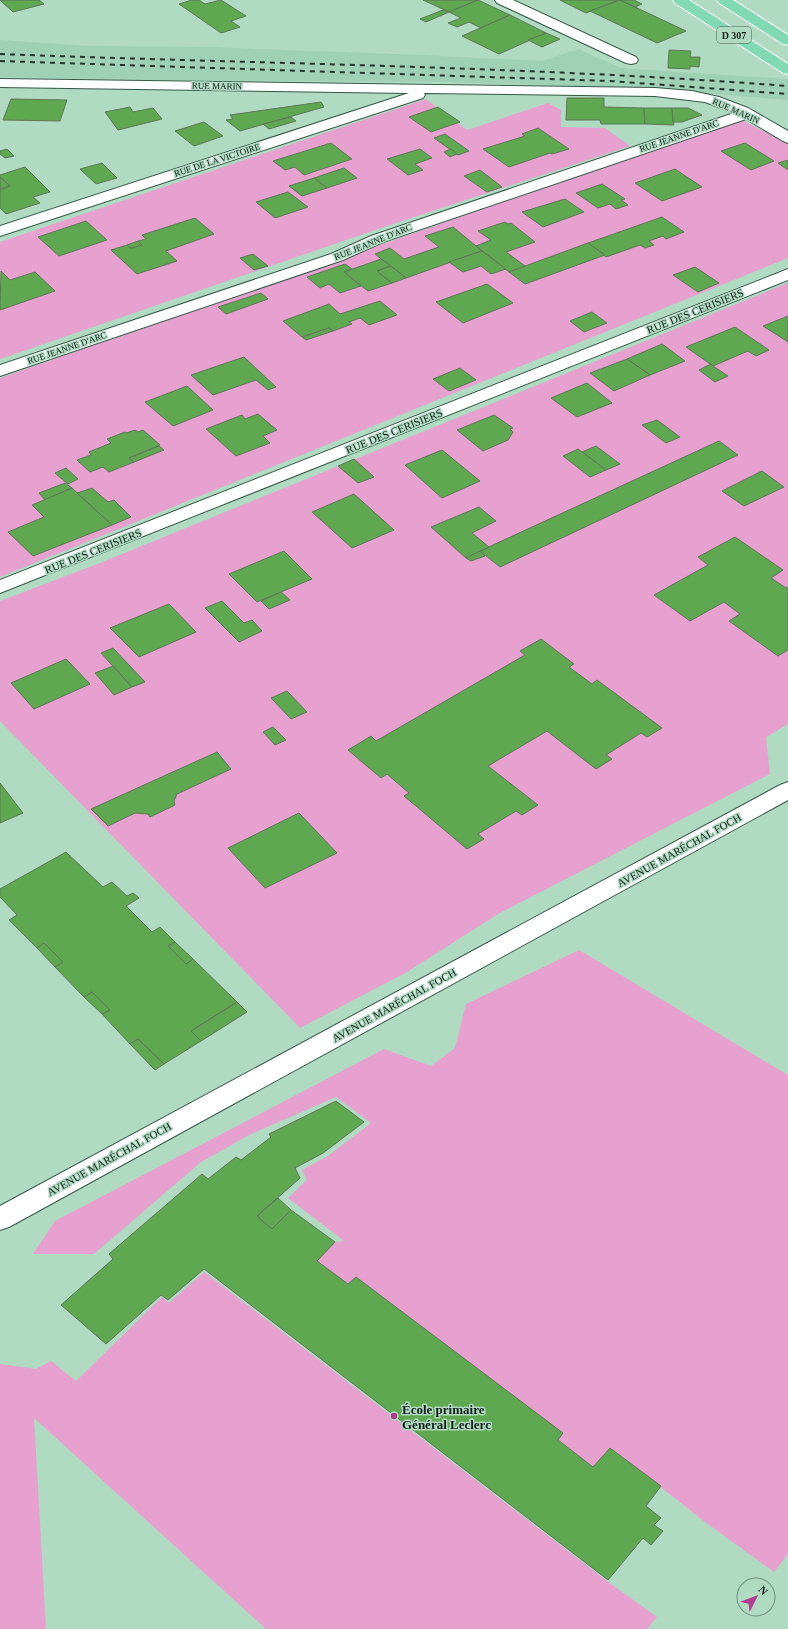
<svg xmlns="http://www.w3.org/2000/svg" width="788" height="1629" font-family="'Times New Roman',serif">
<rect width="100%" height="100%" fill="#b1dac3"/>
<!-- built -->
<polygon fill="#a0d0b6" points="0,40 91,46 211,47 421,55 543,61 578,49 621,68 788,79 788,100 640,88 439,82 157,80 0,77"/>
<!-- green -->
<g fill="#e6a1ce">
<polygon points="426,99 467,130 548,103 561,110 561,127 605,128 630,146 384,227 0,359 0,242"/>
<polygon points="740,119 788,144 788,258 0,577 0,378"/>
<polygon points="788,283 788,724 766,737 770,774 498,914 407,972 300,1028 0,721 0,601 100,563"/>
<polygon points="579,950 788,1075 788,1554 774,1572 705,1522 611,1448 593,1467 558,1440 563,1433 356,1277 348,1284 317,1261 335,1242 344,1241 288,1198 307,1180 302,1170 328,1156 371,1123 336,1097 251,1134 201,1162 94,1254 33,1254 55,1221 384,1049 431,1066 455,1048 466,1004"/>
<polygon points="204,1272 611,1584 657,1617 647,1629 266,1629 34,1418 46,1629 0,1629 0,1364 36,1369 51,1361 76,1381 162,1297 169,1303"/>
</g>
<!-- building -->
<g fill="#5fa750" stroke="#5f775a">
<polygon points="0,0 39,0 44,4 13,12"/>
<polygon points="192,0 199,0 205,4 221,0 246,16 231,21 240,27 221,33 179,4"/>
<polygon points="423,0 478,0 449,12"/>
<polygon points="478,0 510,15 481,28 469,22 457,27 448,23 461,18 449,12"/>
<polygon points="560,0 619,0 586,13"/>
<polygon points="620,0 635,7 686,31 657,43 590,11"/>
<polygon points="620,0 634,0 642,4 635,7"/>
<polygon points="443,10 449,12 426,22 420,19"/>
<polygon points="510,15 546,33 499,54 462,36"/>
<polygon points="546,33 560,39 542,47 528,40"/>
<polygon points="669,50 691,51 690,57 700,57 699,67 690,66 690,69 668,68"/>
<polygon points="567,98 604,98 604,107 644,108 645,124 601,124 600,120 566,120"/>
<polygon points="11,99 67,100 60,121 3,120"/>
<polygon points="321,102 324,107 240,131 226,120 233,119 230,115"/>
<polygon points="130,107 133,112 153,108 162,119 118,130 105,112"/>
<polygon points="438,107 460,122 431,132 409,117"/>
<polygon points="644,108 672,108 674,125 645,124"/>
<polygon points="672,108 688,108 702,115 682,122 673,122"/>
<polygon points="291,117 296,121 269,129 263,124"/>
<polygon points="204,122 223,136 194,146 175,131"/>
<polygon points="538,128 569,149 552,154 550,153 509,167 483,149 525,136 522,134"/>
<polygon points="445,134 469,151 458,155 434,138"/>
<polygon points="331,143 352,159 304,175 295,167 285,170 273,161"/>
<polygon points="745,143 774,161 751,170 721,151"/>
<polygon points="7,149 14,156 5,158 0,154 0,151"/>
<polygon points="420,149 432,158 415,164 423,170 408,175 387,159"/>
<polygon points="451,149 457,154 450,157 444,152"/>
<polygon points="788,160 788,170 778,163"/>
<polygon points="102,163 117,178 96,184 80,169"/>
<polygon points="25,167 50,192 33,197 40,203 6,214 0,208 0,190 10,186 0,177 0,175"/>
<polygon points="344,168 357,178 327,188 314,178"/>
<polygon points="675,169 702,187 662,201 635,183"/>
<polygon points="480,170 502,187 487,192 464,176"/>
<polygon points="0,177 10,186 0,189"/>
<polygon points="314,178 327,188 302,196 289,186"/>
<polygon points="602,184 625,199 621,200 628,205 616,209 610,204 598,208 576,193"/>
<polygon points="288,192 308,207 275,218 256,202"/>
<polygon points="565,199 584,212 543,227 522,212"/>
<polygon points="662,217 684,232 666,239 663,236 649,241 654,245 645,248 640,245 606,257 588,243"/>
<polygon points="195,218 214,234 166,251 177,261 137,274 111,250 127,245 131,248 142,245 138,241 146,239 142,235"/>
<polygon points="86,221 107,240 59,256 38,237"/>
<polygon points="505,222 508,224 511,223 535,242 506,252 525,266 509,272 476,246 491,240 478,231"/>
<polygon points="453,227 482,251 406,278 375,254 390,248 404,259 439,247 425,236"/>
<polygon points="138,241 142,245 131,248 127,245"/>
<polygon points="588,243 605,255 525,284 509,272"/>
<polygon points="482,251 506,269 491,274 481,266 463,272 449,262"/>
<polygon points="253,254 268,266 254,270 240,258"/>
<polygon points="381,259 391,266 377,271 392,283 368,291 344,272"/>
<polygon points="345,264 352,269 344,272 361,286 340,293 329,284 320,288 307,277"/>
<polygon points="391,266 406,278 392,283 377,271"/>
<polygon points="695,267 719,283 698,292 673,275"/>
<polygon points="1,271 10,280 35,272 55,291 0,310"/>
<polygon points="487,284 513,303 463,323 436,302"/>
<polygon points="261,293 268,299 226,314 218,307"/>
<polygon points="380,301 397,315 369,325 360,318 349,322 352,324 333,331 329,328 302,337 283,321 329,304 340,314"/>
<polygon points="592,312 607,323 584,332 570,321"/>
<polygon points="788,316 788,342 763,326"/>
<polygon points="735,327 769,350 756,356 748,351 713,366 686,347"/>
<polygon points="329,328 333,331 306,340 302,337"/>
<polygon points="662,344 685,361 650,375 627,359"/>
<polygon points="244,357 276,387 268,390 256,380 213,395 191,375"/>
<polygon points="627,359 650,375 614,391 590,373"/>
<polygon points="711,364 713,366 728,376 715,382 699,370"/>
<polygon points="460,368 476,380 449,391 433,379"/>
<polygon points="587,383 612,403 577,417 551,398"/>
<polygon points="187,386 213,410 173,426 145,402"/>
<polygon points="258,414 277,430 263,436 270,443 236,456 206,429 242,415 245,419"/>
<polygon points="494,415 513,428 510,429 513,432 508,440 483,451 457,430"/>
<polygon points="657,420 680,437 666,443 642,425"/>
<polygon points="135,430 138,432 143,430 160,445 129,458 134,462 109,472 103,467 90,472 77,460 91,455 89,452 111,443 107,439 125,432 126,433"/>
<polygon points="719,441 738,455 500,567 480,551"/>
<polygon points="159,446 164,450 134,462 129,458"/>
<polygon points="596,446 620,464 606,470 582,452"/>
<polygon points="578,449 606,470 590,477 563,456"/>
<polygon points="442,450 480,481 442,498 405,465"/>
<polygon points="354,459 374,477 358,483 338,466"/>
<polygon points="66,468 78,479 68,484 55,473"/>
<polygon points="762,471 784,487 744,506 722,491"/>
<polygon points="65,483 72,488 45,500 39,493"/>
<polygon points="72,488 112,525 33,556 8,532 44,517 32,505"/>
<polygon points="92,488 108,502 114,500 131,517 112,525 77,493"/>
<polygon points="354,494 394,530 352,548 312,512"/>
<polygon points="479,507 496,521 472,533 489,547 466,558 431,527"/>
<polygon points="735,537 783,570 771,578 786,588 788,587 788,650 778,656 729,621 740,614 724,602 690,621 654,595 708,565 698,557"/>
<polygon points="284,551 312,579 257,602 229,574"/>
<polygon points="480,551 485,556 471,561 466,558"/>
<polygon points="281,592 290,600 269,609 261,601"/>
<polygon points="222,601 244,623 252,620 262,631 239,642 205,608"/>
<polygon points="169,604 196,632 139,657 110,628"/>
<polygon points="541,639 574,664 569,667 592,684 597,680 662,728 647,737 641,733 606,755 612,759 596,769 547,731 488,766 538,805 522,815 516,811 478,834 484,839 467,849 404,796 409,793 387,774 381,778 348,750 371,736 376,741 525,655 520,651"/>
<polygon points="113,648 145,682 132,687 101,653"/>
<polygon points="66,659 90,684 34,709 11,683"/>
<polygon points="113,666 132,687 114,695 95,673"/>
<polygon points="287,691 307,712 291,719 271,698"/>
<polygon points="273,727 286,740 275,745 263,732"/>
<polygon points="217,752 231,769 177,794 174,801 175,805 150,817 148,814 135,813 108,826 91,809"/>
<polygon points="0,783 23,813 0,823"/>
<polygon points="299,813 337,853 265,888 228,848"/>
<polygon points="66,852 103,887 112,882 127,896 133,893 139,898 126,906 152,932 160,927 175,942 168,946 186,964 193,959 237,1002 191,1031 201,1041 164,1064 138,1039 130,1044 102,1014 110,1010 92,992 84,997 55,967 63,962 44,943 37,948 9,920 17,915 0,897 0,889"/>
<polygon points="175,942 193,959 186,964 168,946"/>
<polygon points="44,943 63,962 55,967 37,948"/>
<polygon points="92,992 110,1010 102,1014 84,997"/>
<polygon points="237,1002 247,1012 201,1041 191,1031"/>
<polygon points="138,1039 164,1064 155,1070 130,1044"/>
<polygon points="336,1101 364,1122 323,1153 295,1168 300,1178 257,1216 272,1229 291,1210 335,1242 317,1261 348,1284 356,1277 563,1433 558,1440 593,1467 610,1448 661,1486 646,1506 661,1518 654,1525 663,1531 651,1545 643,1538 608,1580 204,1269 168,1300 161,1295 106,1344 61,1305 113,1259 109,1254 202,1174 208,1179 236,1157 241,1160 271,1137 269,1134"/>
<polygon points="278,1198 291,1210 272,1229 257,1216"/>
</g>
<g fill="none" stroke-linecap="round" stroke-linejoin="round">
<defs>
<g id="minor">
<polygon points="495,0 513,0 636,57 638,60 636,63 631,64 626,63 497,3"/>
<polygon points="0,79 655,88 692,91 719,97 748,108 788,131 788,143 783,141 746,119 383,242 343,260 0,376 0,365 331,254 371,236 734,113 705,102 655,96 424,93 425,95 423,98 0,236 0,226 409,93 0,87"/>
<polygon points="788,269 788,280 0,593 0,580"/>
</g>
<polygon id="secondary" points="788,782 788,800 9,1227 0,1230 0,1206 780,785"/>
<g id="primary">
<polygon points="673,0 689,0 788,64 788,74 783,73 675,3"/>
<polygon points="717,0 733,0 788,35 788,45 783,44 719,3"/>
</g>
</defs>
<!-- minor casing -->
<use href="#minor" stroke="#345946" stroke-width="2"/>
<!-- secondary casing -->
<use href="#secondary" stroke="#345946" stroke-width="2"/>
<!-- primary casing -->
<use href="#primary" stroke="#fff" stroke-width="2"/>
<!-- minor -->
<use href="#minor" fill="#fff" fill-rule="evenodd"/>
<!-- secondary -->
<use href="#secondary" fill="#fff" fill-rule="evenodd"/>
<!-- primary -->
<use href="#primary" fill="#82dab5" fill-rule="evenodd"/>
<!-- rail -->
<g stroke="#22352b" stroke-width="2" stroke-dasharray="5 5" stroke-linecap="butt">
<path d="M0,54C263,64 526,66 788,86"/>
<polyline points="0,61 610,81 788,94"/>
</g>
</g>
<!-- markers -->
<circle fill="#b33c93" stroke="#b1dac3" stroke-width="1.5" cx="394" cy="1416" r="4"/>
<g text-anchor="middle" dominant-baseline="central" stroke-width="3" stroke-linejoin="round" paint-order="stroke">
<!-- far-street labels -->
<g font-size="9" fill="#102018" stroke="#b1dac3">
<text transform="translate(217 86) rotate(1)">RUE MARIN</text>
<text transform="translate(736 111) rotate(24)">RUE MARIN</text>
<text transform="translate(679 136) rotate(-19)">RUE JEANNE D'ARC</text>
<text transform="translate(217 160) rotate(-18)">RUE DE LA VICTOIRE</text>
<text transform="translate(373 242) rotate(-22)">RUE JEANNE D'ARC</text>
<text transform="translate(67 348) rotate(-19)">RUE JEANNE D'ARC</text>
</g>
<!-- shield labels -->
<rect fill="#b1dac3" stroke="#40584b" stroke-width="1" x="717" y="27" width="34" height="16" rx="3"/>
<g font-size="10" font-weight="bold" fill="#102018">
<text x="734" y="35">D 307</text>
</g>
<!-- street labels -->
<g font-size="11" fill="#102018" stroke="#b1dac3">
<text transform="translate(695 311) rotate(-22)">RUE DES CERISIERS</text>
<text transform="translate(394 431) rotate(-22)">RUE DES CERISIERS</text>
<text transform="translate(93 551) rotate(-22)">RUE DES CERISIERS</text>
<text transform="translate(679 850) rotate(-29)">AVENUE MARÉCHAL FOCH</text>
<text transform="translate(394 1005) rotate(-29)">AVENUE MARÉCHAL FOCH</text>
<text transform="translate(109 1159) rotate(-29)">AVENUE MARÉCHAL FOCH</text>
</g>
<!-- near-poi labels -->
<g font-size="13" font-weight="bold" fill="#102018" stroke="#b1dac3" text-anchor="start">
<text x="402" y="1409">École primaire<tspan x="402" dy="15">Général Leclerc</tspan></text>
</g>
</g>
<!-- north arrow -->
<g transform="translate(756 1597) rotate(48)"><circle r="19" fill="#b1dac3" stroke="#71907f"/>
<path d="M0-3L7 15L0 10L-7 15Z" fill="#b33c93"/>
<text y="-6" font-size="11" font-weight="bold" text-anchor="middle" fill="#102018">N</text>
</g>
</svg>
